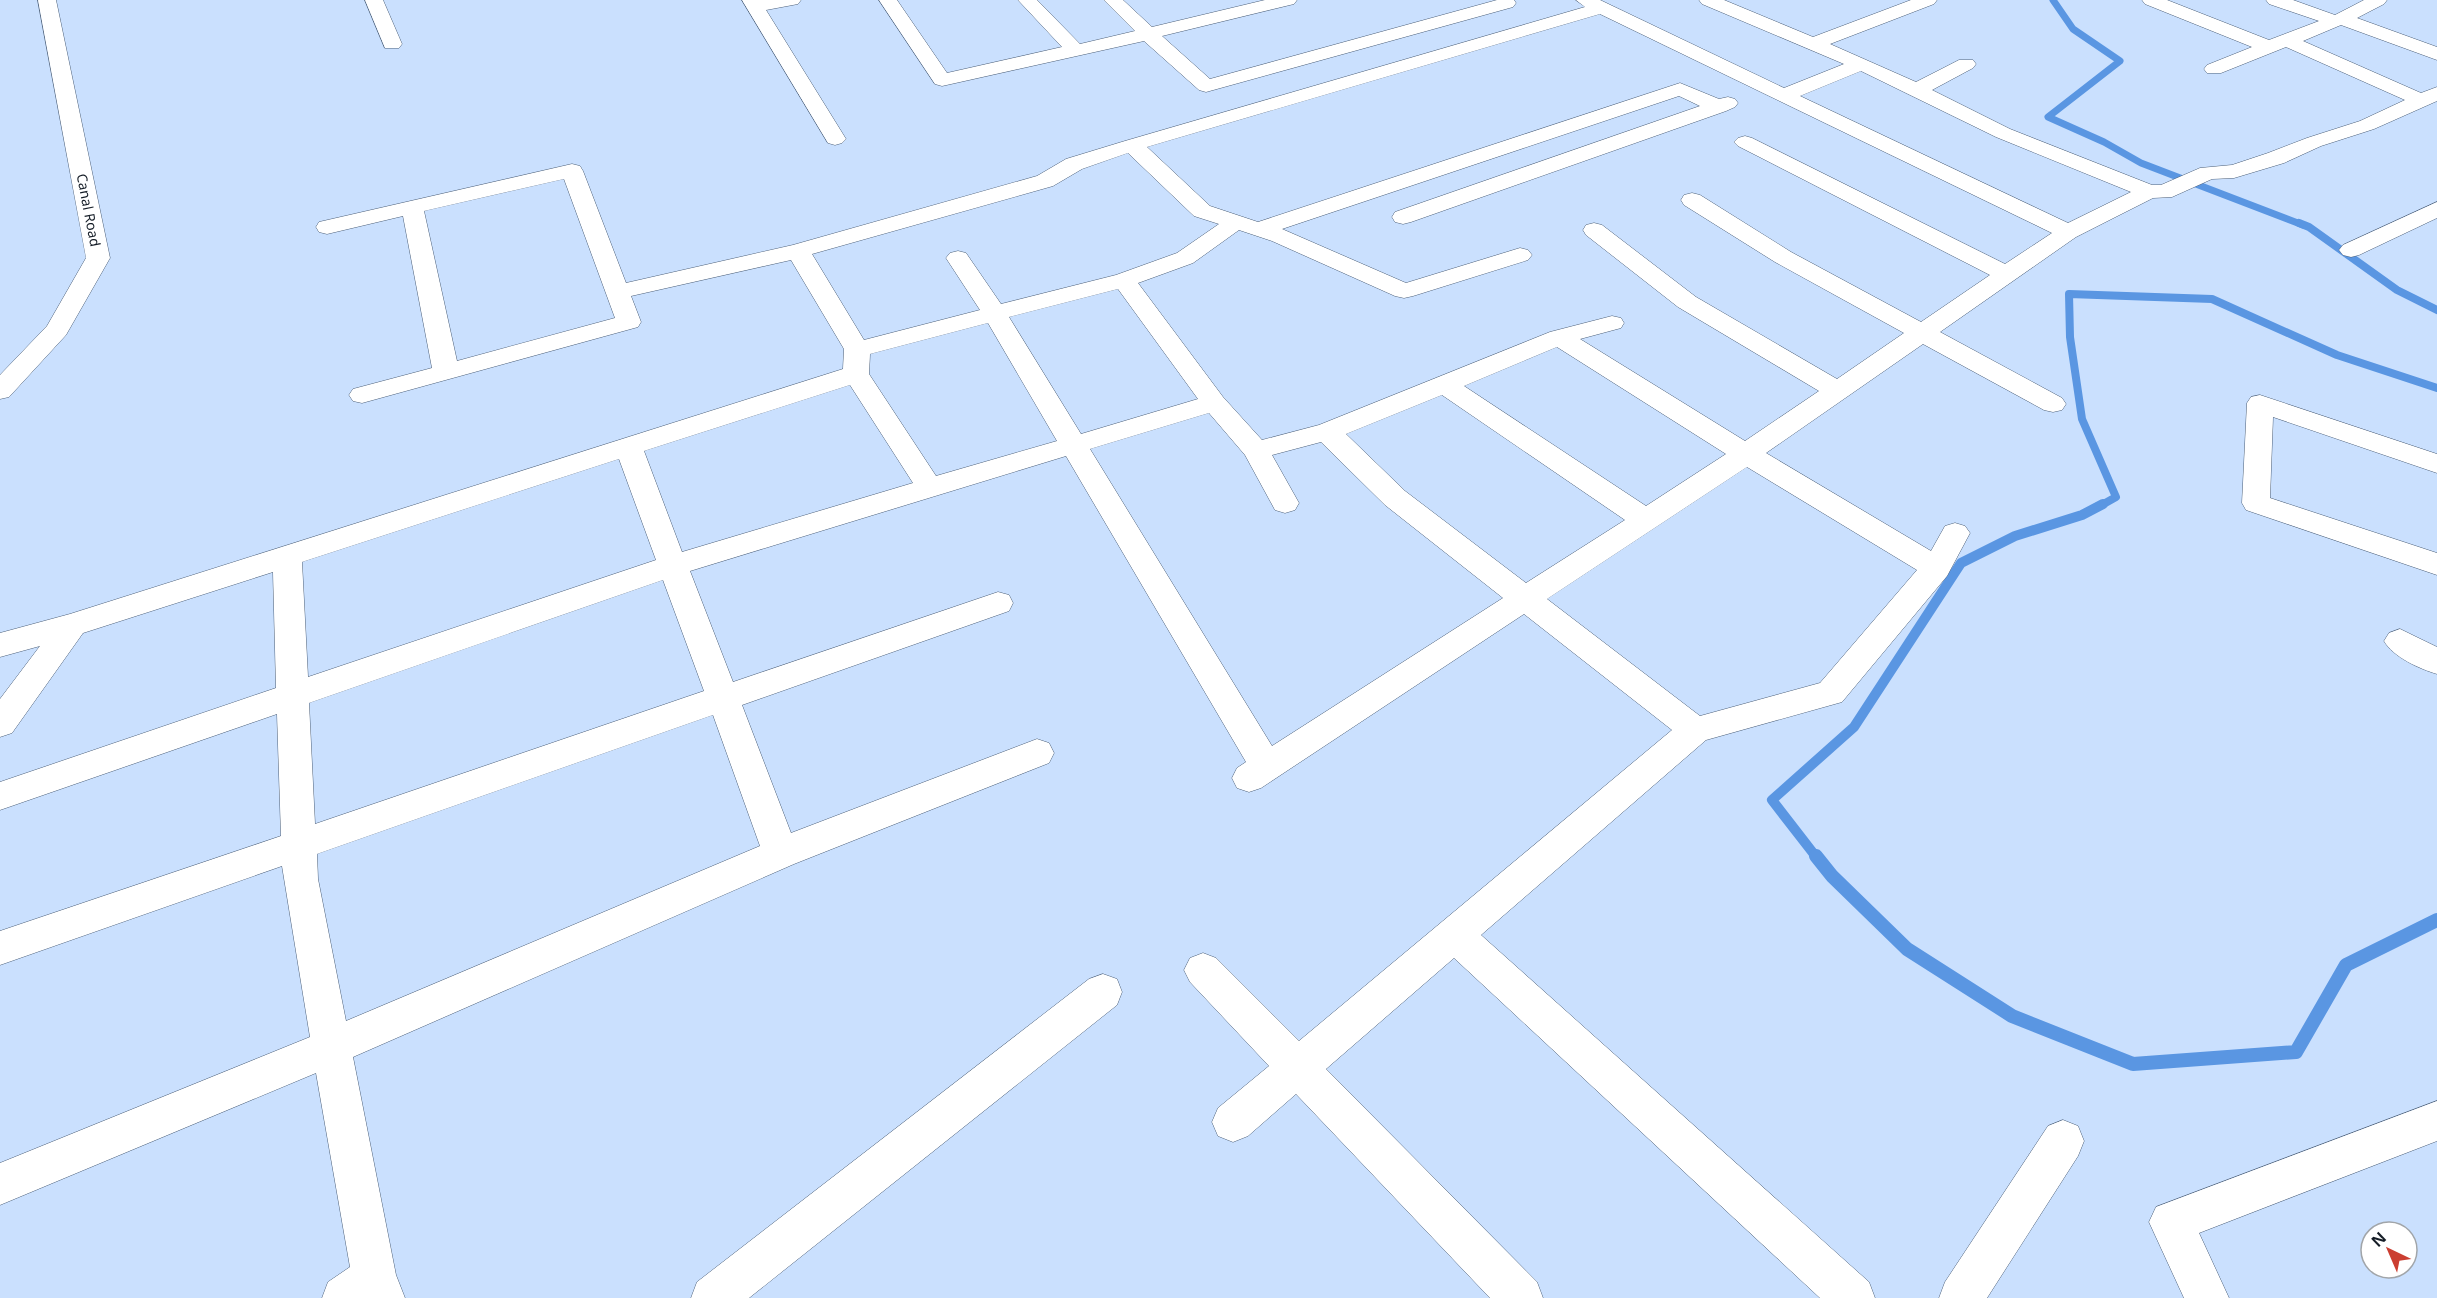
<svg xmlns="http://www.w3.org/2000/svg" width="2437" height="1298" font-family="'Noto Sans',sans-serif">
<rect width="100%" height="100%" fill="#cae0fe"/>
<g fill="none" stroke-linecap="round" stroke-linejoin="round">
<!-- stream-far3 -->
<polyline stroke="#5a96e2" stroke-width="7" points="2053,0 2073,29 2120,61 2048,117 2104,142 2141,163 2303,225"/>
<!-- stream-far2 -->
<g stroke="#5a96e2" stroke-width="8">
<polyline points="2299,223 2309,227 2397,290 2437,310"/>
<polyline points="2100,506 2116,497 2082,419 2070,337 2069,294 2212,299 2337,355 2437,388"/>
</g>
<!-- stream-far1 -->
<polyline stroke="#5a96e2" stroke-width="10" points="1817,858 1772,800 1854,727 1961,563 2015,536 2082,515 2103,504"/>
<!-- stream -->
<polyline stroke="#5a96e2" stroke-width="14" points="1816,856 1832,876 1907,949 2012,1016 2133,1064 2296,1052 2346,965 2437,920"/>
<defs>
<g id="minor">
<polygon points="38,0 56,0 110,258 66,335 9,397 0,399 0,375 47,326 86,258"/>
<polygon points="365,0 383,0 402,44 399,48 385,48"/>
<polygon points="742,0 801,0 798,4 766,10 846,139 842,143 835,145 828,143"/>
<polygon points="879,0 897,0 947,73 1062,47 1018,0 1037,0 1080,44 1135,31 1104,0 1123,0 1152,27 1265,0 1297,0 1294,4 1162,36 1210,79 1497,0 1514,0 1516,3 1513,7 1206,92 1199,90 1144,41 942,86 935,84"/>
<path d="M1576,0H1600L1784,88L1844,64L1702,4L1699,0H1724L1813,37L1911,0H1937L1934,4L1830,44L1916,82L1959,60H1973L1976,64L1973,68L1932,90L2010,129L2152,185H2161L2200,168L2232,165L2268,153L2307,138L2360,121L2405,100L2286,47L2221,73H2207L2204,69L2207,65L2252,47L2145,4L2142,0H2167L2269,40L2319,21L2269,4L2266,0H2293L2335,15L2364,0H2387L2384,4L2357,18L2437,47V60L2341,25L2303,41L2421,93L2437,87V101L2374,129L2321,146L2284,163L2234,178L2212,179L2172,197L2153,198L2076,237L1940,332L2062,398L2066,404L2062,410L2053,412L2044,410L1923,344L1766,453L1931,551L1945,526L1955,523L1965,526L1970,533L1947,576L1842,702L1706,740L1481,935L1869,1282L1875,1298H1820L1454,958L1326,1069L1537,1282L1543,1298H1490L1296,1094L1248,1136L1233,1142L1218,1136L1212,1122L1218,1108L1269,1066L1190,982L1184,970L1190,958L1203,953L1216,958L1299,1041L1672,730L1524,614L1261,788L1249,792L1237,788L1232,778L1237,768L1246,762L1066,456L690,571L733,682L998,592L1009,595L1013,603L1009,611L742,705L791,833L1037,739L1049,743L1054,753L1049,763L794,864L353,1057L396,1275L405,1298H322L328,1282L350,1267L316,1073L0,1205V1163L310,1037L282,866L0,965V931L281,836L277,714L0,810V782L276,688L273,572L83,633L12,733L0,737V699L40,646L0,657V633L70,614L843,369L844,349L791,260L631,296L641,322L638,327L362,403L353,401L349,395L353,389L432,368L403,216L327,234L319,232L316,227L319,222L572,164L580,166L583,171L626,283L793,245L1037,176L1066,159L1125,141L1585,7ZM1600,14L2052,233L2005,264L1752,138L1745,136L1738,138L1734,142L1738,146L1990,275L1921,322L1791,252L1700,195L1692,193L1684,195L1681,200L1684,205L1775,262L1904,333L1837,379L1696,297L1602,225L1594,223L1586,225L1583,230L1586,235L1678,307L1819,391L1745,441L1580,339L1621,328L1624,323L1621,318L1612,316L1550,332L1319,425L1262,440L1223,397L1138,283L1193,263L1239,230L1272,241L1395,296L1404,298L1413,296L1528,260L1532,255L1528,250L1520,248L1406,283L1282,229L1679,96L1700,106L1395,212L1392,217L1395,222L1403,224L1411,222L1726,111L1735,107L1738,103L1735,99L1728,97L1719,99L1680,83L1258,222L1210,206L1147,147ZM1861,71L1996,137L2131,192L2068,223L1800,96ZM1128,153L1194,216L1219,224L1177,253L1116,275L1001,304L966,253L958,251L950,253L946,258L980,310L864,340L812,254L1053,186L1082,169ZM564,179L615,318L457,361L424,211ZM1118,289L1198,399L1081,434L1009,317ZM988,323L1057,441L936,476L869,374L870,354ZM1557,347L1726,454L1646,506L1464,386ZM850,385L913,483L682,552L644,451ZM1442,395L1625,520L1526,583L1405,491L1346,434ZM1209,413L1245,455L1275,510L1285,513L1295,510L1299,503L1272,455L1321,442L1385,505L1503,598L1272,746L1090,449ZM619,459L656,560L308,677L302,562ZM1747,467L1917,570L1820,683L1700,716L1547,599ZM663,580L704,691L315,824L309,703ZM713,715L760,846L346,1021L318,879L317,854Z"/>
<polygon points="2437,202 2437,218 2359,255 2351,257 2343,255 2339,250 2343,245"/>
<polygon points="2260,395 2437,454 2437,473 2273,417 2270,498 2437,553 2437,575 2246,510 2242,503 2247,403 2251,397"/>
<path d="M2400,629L2437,647V674C2420,669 2393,657 2384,641L2389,633Z"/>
<polygon points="1103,974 1117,979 1122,992 1117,1005 749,1298 691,1298 697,1282 1089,979"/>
<polygon points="2437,1101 2437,1141 2199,1233 2229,1298 2184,1298 2149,1222 2156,1207"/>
<polygon points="2063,1120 2078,1126 2084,1141 2078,1156 1987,1298 1939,1298 1945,1282 2048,1126"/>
</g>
</defs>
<!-- minor casing -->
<use href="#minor" stroke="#4d6079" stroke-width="1"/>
<!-- minor -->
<use href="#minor" fill="#fff" fill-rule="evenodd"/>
</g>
<g text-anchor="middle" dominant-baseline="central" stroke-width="6" stroke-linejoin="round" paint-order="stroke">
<!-- far-street labels -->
<g font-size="14" fill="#151d27" stroke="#fff">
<text transform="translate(89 210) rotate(79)">Canal Road</text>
</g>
</g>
<!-- north arrow -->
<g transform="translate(2389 1250) rotate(316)"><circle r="28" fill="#ffffff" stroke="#a1a5a9" stroke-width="1.5"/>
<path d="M0-4.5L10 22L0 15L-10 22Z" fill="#cb3e31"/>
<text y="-9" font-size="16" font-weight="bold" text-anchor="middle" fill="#151d27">N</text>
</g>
</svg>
